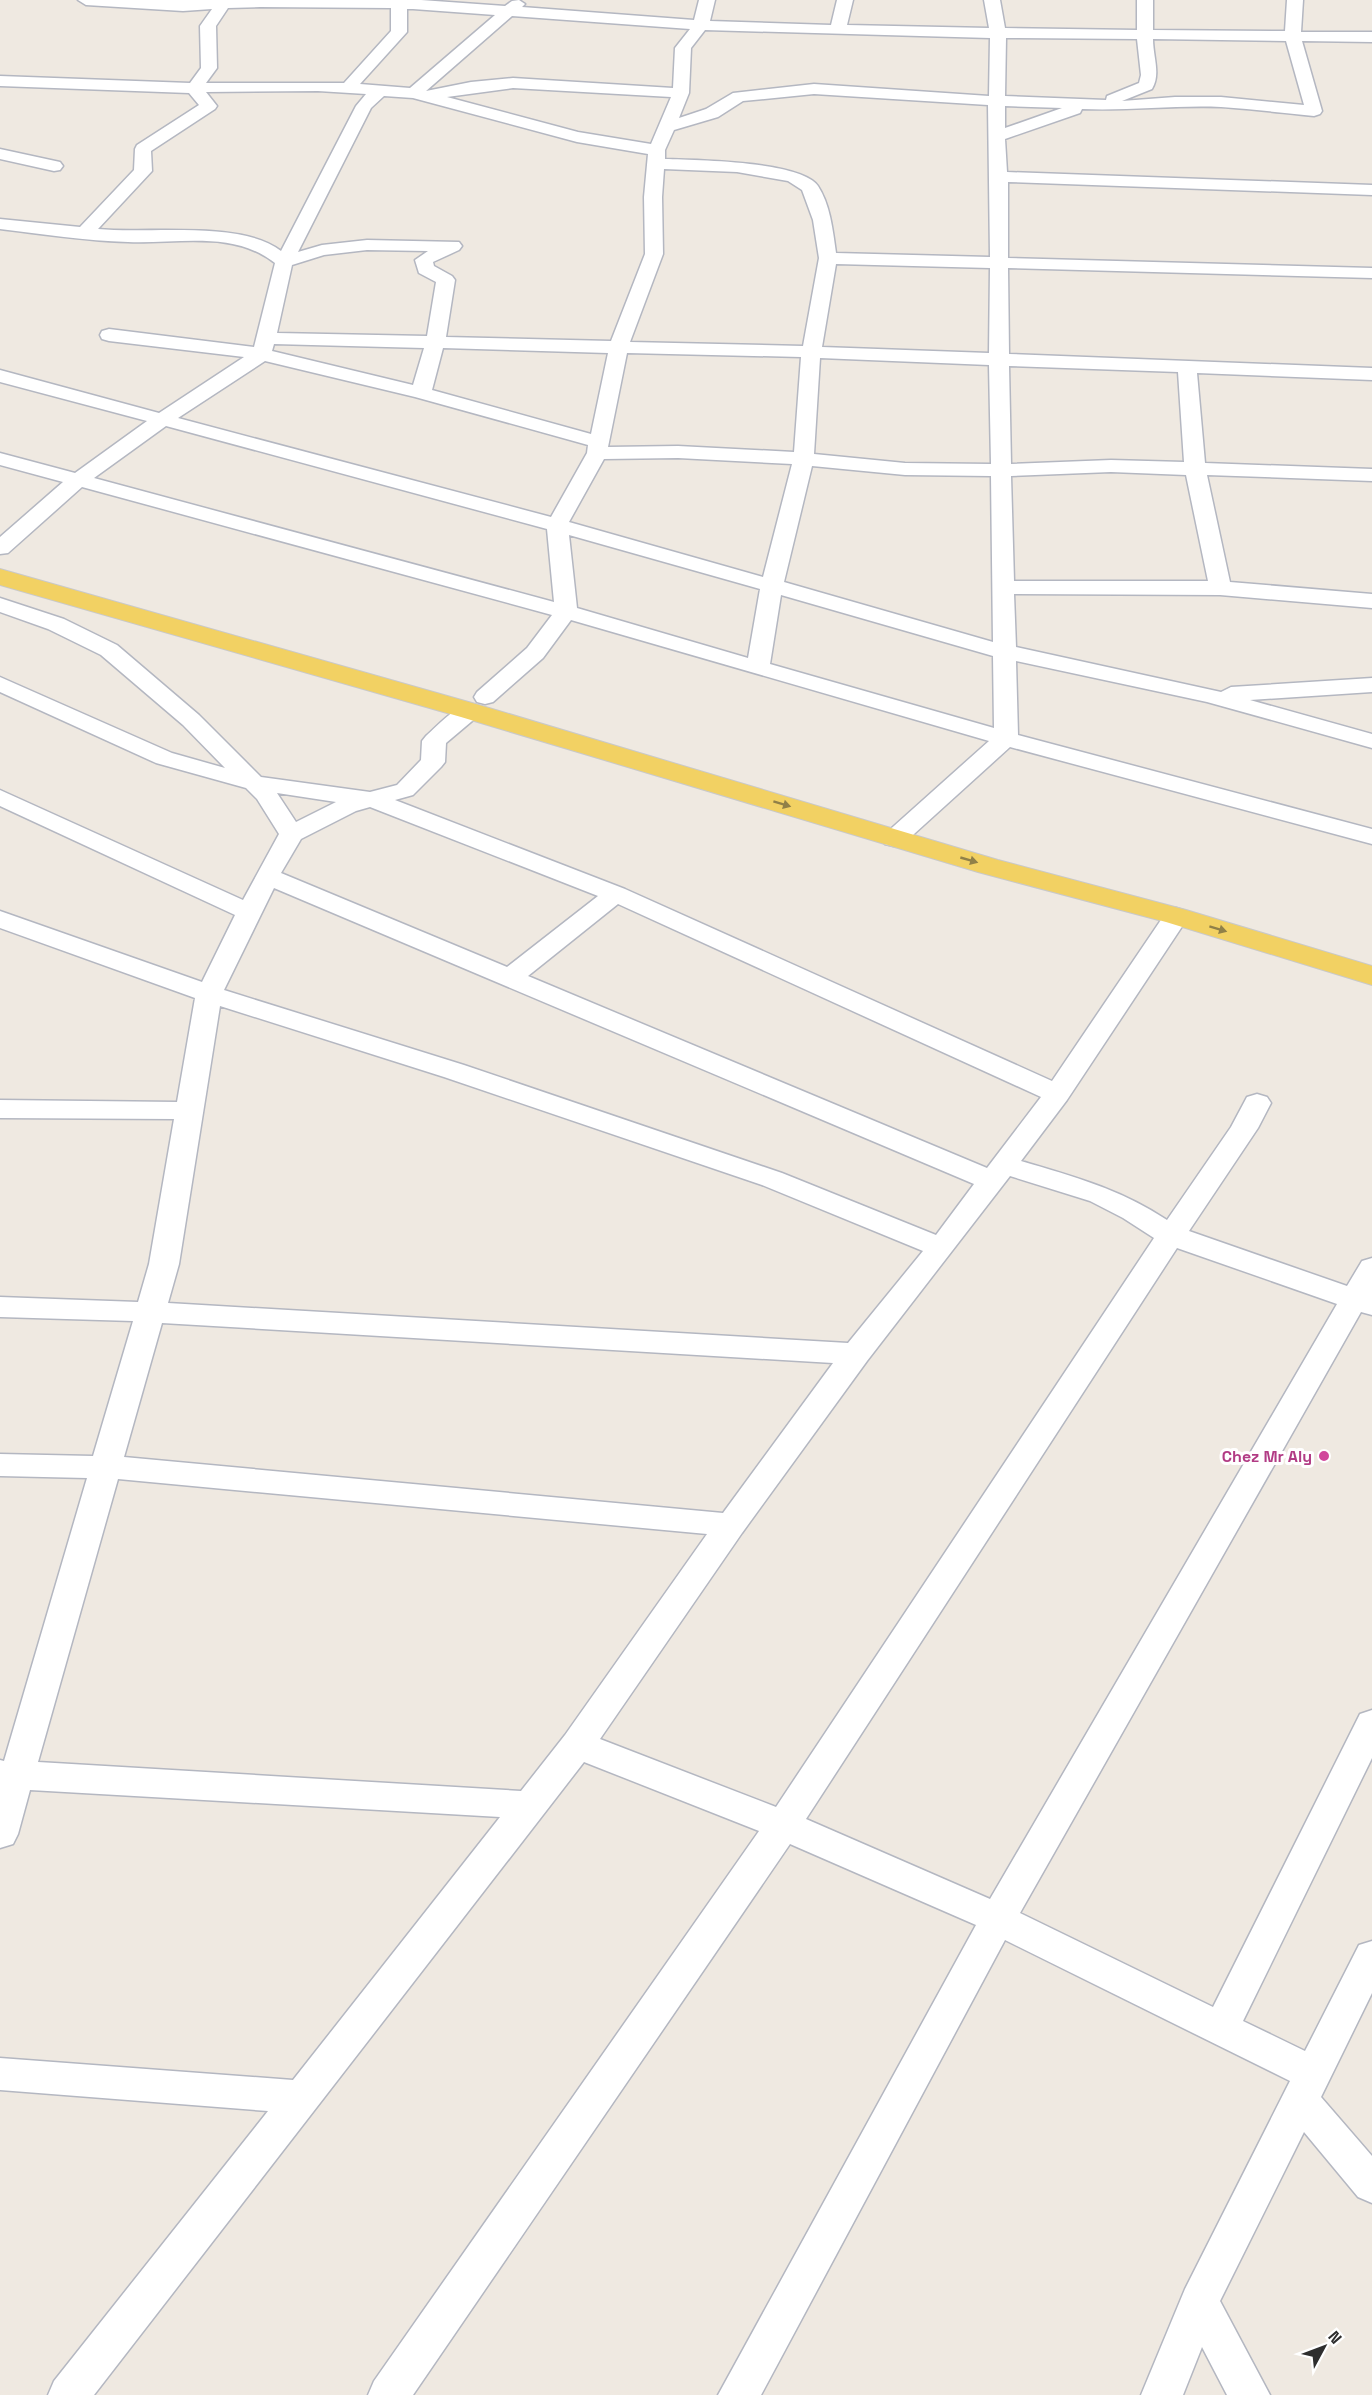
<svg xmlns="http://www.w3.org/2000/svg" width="1372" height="2395" font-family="'Space Grotesk',sans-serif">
<rect width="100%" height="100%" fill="#efe9e1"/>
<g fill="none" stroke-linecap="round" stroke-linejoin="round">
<defs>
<g id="minor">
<path d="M78,0H421L505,6L512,1L519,0L525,4L522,7L694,20L699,0H715L710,21L831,25L837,0H853L847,25L989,28L984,0H1000L1005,28L1137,30V0H1153V30L1285,31L1287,0H1303L1301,32H1372V42L1302,41L1322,111L1320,114L1314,116C1283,113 1252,109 1221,107C1175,105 1128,111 1082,109L1080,113L1005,139L1007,172L1372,185V195L1008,182V258L1372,268V278L1008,268L1009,354L1372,368V380L1197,373L1205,463L1372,469V481L1207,475L1230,582L1372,594V608L1220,595L1014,594L1016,647L1221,692L1231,687L1372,678V692L1250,700L1372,734V748L1207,702L1016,661L1018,735L1372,829V844L1010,747L903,844L894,846L885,844L882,839L885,834L989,741L571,620L543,658L493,702L485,704L477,702L474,697L477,692L527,648L552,615L82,487L8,553L0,554V537L63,482L0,465V453L75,473L147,421L0,382V370L159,413L244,357L109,341L102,339L100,335L102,331L109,329L254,347L275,263C233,230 178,244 128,242C86,241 42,234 0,229V219L80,227L134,170L135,149L137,145L199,105L189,93L0,86V76L190,83L201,68L200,26L212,9L183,11L86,5ZM260,7L391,8V31L344,83H206L217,68L216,26L228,8ZM407,9H413L495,15L410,88L360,84L407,32ZM512,16L690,29L675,48L673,88L513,78L471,82L426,91ZM705,30L990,38L989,96L814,84L733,93L706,109L679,118L689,93L691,48ZM1006,38L1137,39L1141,75L1139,83L1107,96L1106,100L1005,96ZM1153,39L1286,41L1304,105L1221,97H1175L1122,101L1152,89C1161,74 1153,57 1153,39ZM513,88L671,97L651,144L578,132L447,97ZM318,91L366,94L356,106L281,251C242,220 148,234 98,229L152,171L151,151L215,109L217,106L206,92ZM814,94L988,105L990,257L836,253C833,231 830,204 818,186C801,161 695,160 665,159V150L674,130L718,117L743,101ZM384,96L413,98L577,142L648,154L644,197L645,254L611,341L446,337L455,280L452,276L434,266L433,262L459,250L462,246L459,242L367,240L322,245L298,252L371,108ZM1005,106L1062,108L1005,128ZM664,169L737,172L788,181L802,190L813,220L819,258L803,346L630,342L663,254L662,197ZM367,250L428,251L415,260L419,273L436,282L427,336L277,333L292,265L324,255ZM836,264L990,268L989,353L822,347ZM274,344L424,348L413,385L272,351ZM443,348L608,353L591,434L432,390ZM627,353L801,357L794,452L678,446L608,447ZM820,358L989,365L991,464L905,463L814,454ZM265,361L415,397L588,445L587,453L551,517L178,418ZM1009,366L1178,372L1184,462L1111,460L1011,464ZM166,426L547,529L554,602L94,478ZM678,458L792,464L763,577L569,522L604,459ZM812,466L905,475L991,476L993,642L784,582ZM1111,472L1186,475L1208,581H1014L1011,476ZM569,535L760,589L748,658L577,608ZM781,595L993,656L994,728L770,664Z"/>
<polygon points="0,149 60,162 63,166 60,170 54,171 0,159"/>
<path d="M0,598L64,619L117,645L199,715L261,777L370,792L397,785L421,760L422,741L426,736C440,724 458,701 478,706L482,711L478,716L446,743L445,762L441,767L413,795L395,800L625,889L1052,1081L1167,911L1176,908L1185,911L1189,916L1067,1100L1021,1161C1075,1177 1120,1189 1167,1220L1231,1127L1247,1097L1257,1094L1267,1097L1271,1103L1258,1128L1189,1231L1347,1286L1362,1261L1372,1258V1315L1361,1312L1020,1913L1213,2007L1360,1714L1372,1710V1758L1243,2021L1305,2051L1359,1945L1372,1941V1993L1321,2097L1372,2156V2203L1358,2197L1304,2132L1220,2301L1270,2395H1227L1202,2347L1183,2395H1141L1185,2289L1290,2081L1005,1940L761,2395H718L976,1925L790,1844L413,2395H368L374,2381L759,1831L584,1762L94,2395H48L54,2381L268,2111L0,2090V2058L293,2080L500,1817L30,1790L18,1834L13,1844L0,1848V1760L4,1761L87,1478L0,1476V1454L93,1456L133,1321L0,1317V1297L138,1302L149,1264L174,1119L0,1118V1100L177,1102L195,998L0,928V911L202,982L235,915L0,806V790L243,900L279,834L257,799L246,788L156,763L0,692V677L172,753L225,768L183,725L101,655L48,629L0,612ZM277,793L336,802L296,822ZM370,807L598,896L507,967L281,873L301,839L356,811ZM274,888L974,1184L936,1235L782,1173L464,1065L224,990ZM618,904L1041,1097L987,1168L528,976ZM220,1006L444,1077L762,1185L923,1251L848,1343L168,1303L179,1264ZM1010,1176L1090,1201L1123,1218L1154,1238L776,1807L600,1739L742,1533L867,1361ZM1177,1248L1337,1304L990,1899L806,1819ZM162,1323L833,1363L723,1513L124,1457ZM118,1479L707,1534L565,1735L521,1791L38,1762Z"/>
</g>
<polygon id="major" points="0,569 479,705 998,860 1186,910 1372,966 1372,985 1166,922 978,872 461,717 0,585"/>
</defs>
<!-- minor casing -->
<use href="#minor" stroke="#b4b7c1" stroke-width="3"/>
<!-- major casing -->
<use href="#major" stroke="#c9c9c9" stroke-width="2"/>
<!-- minor -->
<use href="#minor" fill="#fff" fill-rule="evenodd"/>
<!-- major -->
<use href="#major" fill="#f2d163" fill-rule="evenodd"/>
</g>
<!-- one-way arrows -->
<defs><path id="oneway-solid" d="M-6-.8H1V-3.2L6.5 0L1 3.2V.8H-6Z" transform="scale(1.5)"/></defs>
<g fill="#908048">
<use href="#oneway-solid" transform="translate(782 804) rotate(17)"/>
<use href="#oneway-solid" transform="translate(969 860) rotate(16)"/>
<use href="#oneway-solid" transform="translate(1218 929) rotate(17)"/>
</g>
<!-- markers -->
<circle fill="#d1479c" stroke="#fff" stroke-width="2" cx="1324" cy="1456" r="6"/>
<g text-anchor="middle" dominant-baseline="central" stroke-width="6" stroke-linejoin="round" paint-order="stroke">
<!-- hotel labels -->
<g font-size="16" font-weight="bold" fill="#b23c85" stroke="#fff" text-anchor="end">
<text x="1312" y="1456">Chez Mr Aly</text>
</g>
</g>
<!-- north arrow -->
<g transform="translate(1324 2347) rotate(49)" stroke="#ffffff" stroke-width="4.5" paint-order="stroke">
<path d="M0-4.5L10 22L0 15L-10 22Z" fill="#2e2e2e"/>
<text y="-9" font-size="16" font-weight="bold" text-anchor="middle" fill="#2e2e2e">N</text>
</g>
</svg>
